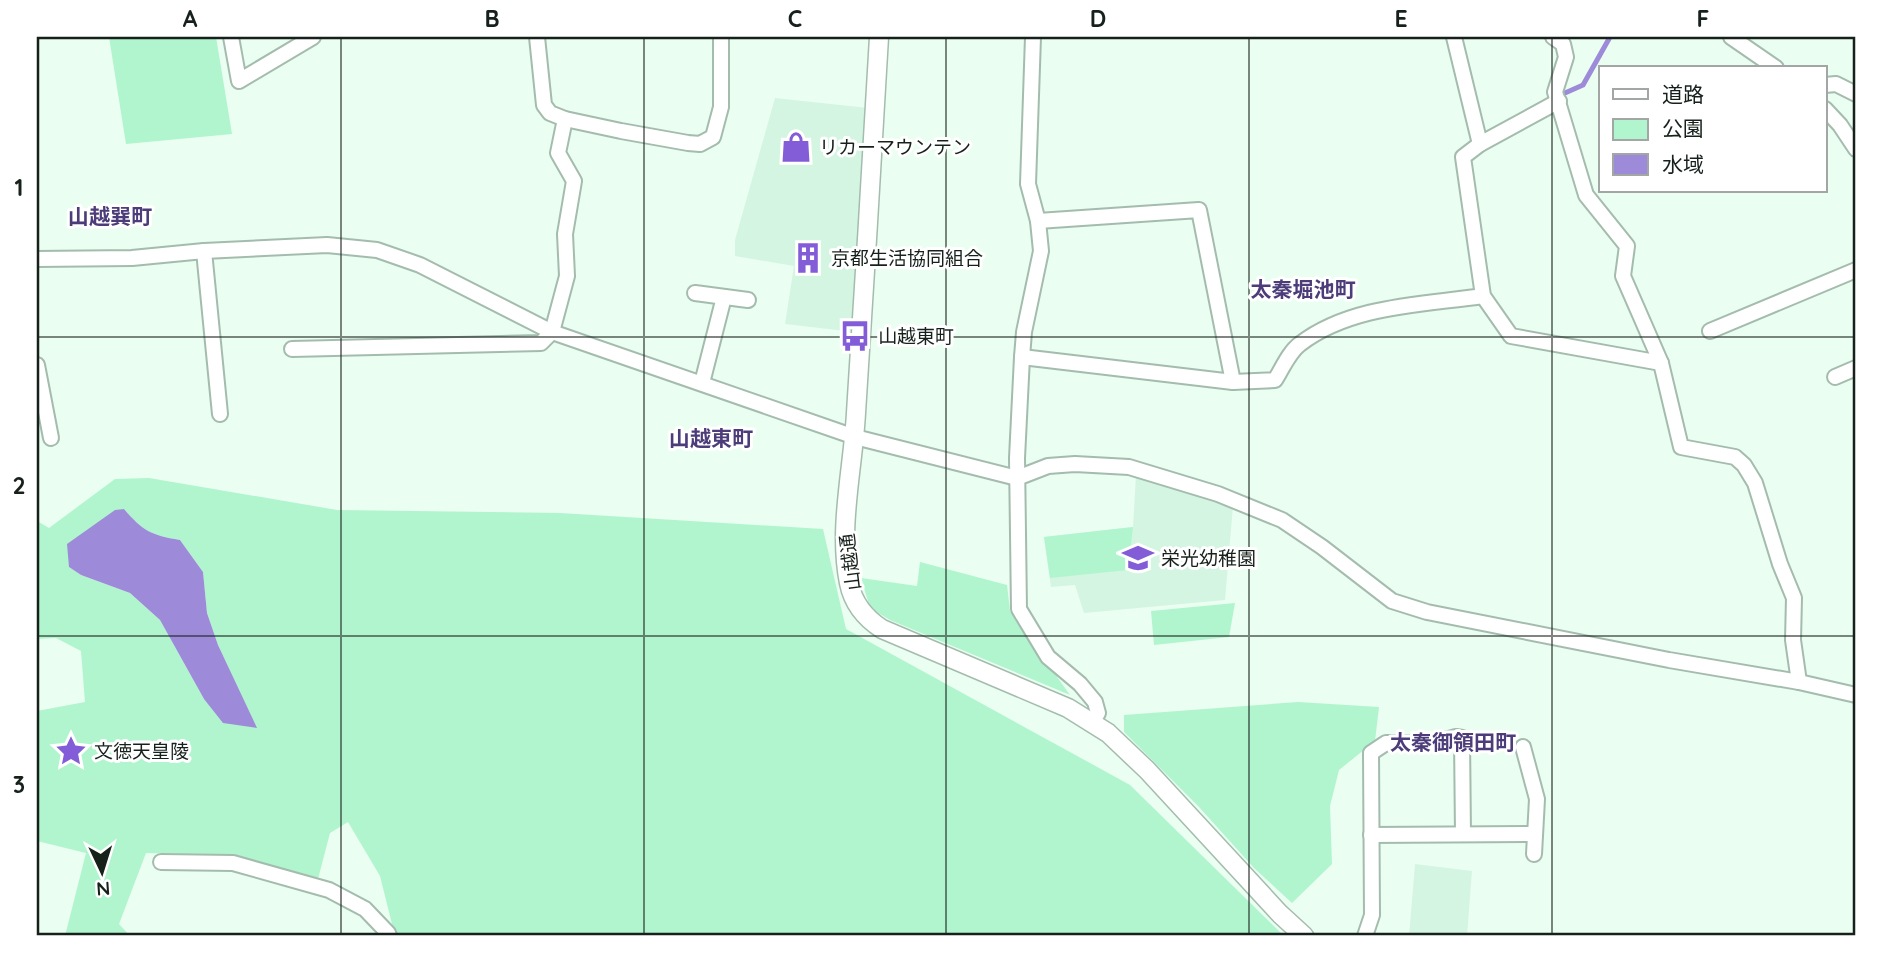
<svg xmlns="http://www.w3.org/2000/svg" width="1893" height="973" font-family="Quicksand,'Noto Sans JP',sans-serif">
<rect width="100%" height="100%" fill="#eafef1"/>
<!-- built -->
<g fill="#d4f5e2">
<polygon points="775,98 868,108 854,332 785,324 794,266 735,256 735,240"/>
<polygon points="1136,475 1233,506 1225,600 1084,613 1075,585 1051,587 1044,537 1133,527"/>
<polygon points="1415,864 1472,871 1467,936 1409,936"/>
</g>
<!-- green -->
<g fill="#b1f5ce" fill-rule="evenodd">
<polygon points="109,37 216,37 232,134 126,144"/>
<path d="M149,478L337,510L560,513L823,529L846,629L1130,785L1284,936H395L380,876L348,822L330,833L318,879L219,855L146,853L119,924L130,936H65L86,853L37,841V711L85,702L81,651L56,638L37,639V521L49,528L115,479ZM124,509C143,531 151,535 180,540L203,572L207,613L218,645L256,727L204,699L160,620L130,593L81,575L69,567Z"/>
<polygon points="1133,527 1128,570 1050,578 1044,537"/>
<polygon points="920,562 1007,585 1010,611 1070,695 890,620 870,608 861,578 917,586"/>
<polygon points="1235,603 1229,637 1154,645 1151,611"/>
<polygon points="1298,702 1379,707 1375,741 1339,770 1330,806 1332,864 1292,903 1254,868 1199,807 1124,732 1124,715"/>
</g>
<!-- water -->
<path fill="#9d8ad9" d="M124,509C143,531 151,535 180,540L203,572L207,613L218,645L257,728L223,723L204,699L160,620L130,593L81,575L69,567L67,544L115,510Z"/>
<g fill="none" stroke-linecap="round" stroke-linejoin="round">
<!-- stream -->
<polyline stroke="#9d8ad9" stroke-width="5" points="1565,93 1583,85 1610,37"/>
<defs>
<g id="minor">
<polyline points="231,37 239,81 313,37"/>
<polyline points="537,37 544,105 550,113 565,119 621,131 688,143 700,144 713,137 721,107 721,37"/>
<polyline points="1033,37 1028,184 1038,221 1041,251 1024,332 1022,357 1017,458 1019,609 1048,657 1080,684 1095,702 1098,713 1092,723"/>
<polyline points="1454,37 1480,144"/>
<polyline points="1553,37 1563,44 1566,57 1555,92 1586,195 1627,246 1623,276 1661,363 1681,447 1735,457 1744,465 1755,483 1780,564 1794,598 1793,640 1799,682"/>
<polyline points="1731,37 1776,68"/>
<polyline points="1825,85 1836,84 1856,94"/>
<polyline points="1559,101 1480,144 1463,157 1483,296 1511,336 1661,363"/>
<polyline points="1825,109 1840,125 1856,149"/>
<polyline points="1038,221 1199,210 1233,382"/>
<polyline points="204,251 220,414"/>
<polyline points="37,259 132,258 204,251 327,245 377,250 420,265 552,332 855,437 1017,478 1048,466 1075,464 1129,467 1218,494 1282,520 1322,547 1392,601 1427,612 1669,660 1799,682 1856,695"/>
<polyline points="695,293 748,300"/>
<polyline points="1710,331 1856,270"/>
<polyline points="292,349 541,343 552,332 567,276 565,234 574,181 558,153 565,119"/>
<path d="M1022,357L1233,382L1275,380C1282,369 1289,352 1300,344C1351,305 1422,305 1483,296"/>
<polyline points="37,365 51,438"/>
<polyline points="1835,377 1856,368"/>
<polyline points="702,383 724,297"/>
<polyline points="1523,747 1537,799 1534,854"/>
<polyline points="1371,835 1535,834"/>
<polyline points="161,862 233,863 329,890 365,909 388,933 389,936"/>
<polyline points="1365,936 1372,915 1371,753 1386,743 1435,743 1456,737 1462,738 1463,834"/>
</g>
<path id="tertiary" d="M879,37C872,162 864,288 856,413C853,469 838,528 849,583C853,603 865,618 882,629L1068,708L1108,733L1147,770L1280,914L1304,936"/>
</defs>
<!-- minor casing -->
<use href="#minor" stroke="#a4bcae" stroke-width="18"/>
<!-- tertiary casing -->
<use href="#tertiary" stroke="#a4bcae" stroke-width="21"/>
<!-- minor -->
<use href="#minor" stroke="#fff" stroke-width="14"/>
<!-- tertiary -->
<use href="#tertiary" stroke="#fff" stroke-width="18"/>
</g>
<!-- grid -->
<path fill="none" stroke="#17211b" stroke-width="2" stroke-opacity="0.55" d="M341,37V936M644,37V936M946,37V936M1249,37V936M1552,37V936M37,337H1856M37,636H1856"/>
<!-- icons -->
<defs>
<symbol id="shop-bare" viewBox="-9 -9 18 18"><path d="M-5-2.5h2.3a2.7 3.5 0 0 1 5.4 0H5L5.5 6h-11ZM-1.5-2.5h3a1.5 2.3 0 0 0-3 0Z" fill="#825dd7" stroke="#fff" stroke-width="2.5" paint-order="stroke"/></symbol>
<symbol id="building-bare" viewBox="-9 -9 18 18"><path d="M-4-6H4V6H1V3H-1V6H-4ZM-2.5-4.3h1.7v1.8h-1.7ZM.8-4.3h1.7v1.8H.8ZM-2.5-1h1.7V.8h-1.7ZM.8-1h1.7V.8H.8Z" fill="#825dd7" stroke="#fff" stroke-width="2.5" paint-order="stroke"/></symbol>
<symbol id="bus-bare" viewBox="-9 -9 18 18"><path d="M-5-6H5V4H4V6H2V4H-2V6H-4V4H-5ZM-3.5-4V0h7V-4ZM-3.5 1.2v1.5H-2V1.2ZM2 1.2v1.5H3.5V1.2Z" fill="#825dd7" stroke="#fff" stroke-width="2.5" paint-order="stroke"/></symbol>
<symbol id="school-bare" viewBox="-9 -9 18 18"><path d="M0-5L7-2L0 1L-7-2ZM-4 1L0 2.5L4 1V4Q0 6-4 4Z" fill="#825dd7" stroke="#fff" stroke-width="2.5" paint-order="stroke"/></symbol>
<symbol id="sight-bare" viewBox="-9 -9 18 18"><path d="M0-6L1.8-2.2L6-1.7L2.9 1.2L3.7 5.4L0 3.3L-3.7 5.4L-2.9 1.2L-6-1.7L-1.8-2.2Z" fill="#825dd7" stroke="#fff" stroke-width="2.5" paint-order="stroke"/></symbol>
</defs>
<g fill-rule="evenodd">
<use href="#shop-bare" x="774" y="125" width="44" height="44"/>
<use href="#building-bare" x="786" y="236" width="44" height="44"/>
<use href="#bus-bare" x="833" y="314" width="44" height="44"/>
<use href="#school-bare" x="1116" y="536" width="44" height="44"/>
<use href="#sight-bare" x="49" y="729" width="44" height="44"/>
</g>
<g text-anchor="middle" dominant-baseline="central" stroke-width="6" stroke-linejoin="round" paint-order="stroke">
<!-- poi labels -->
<g font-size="19" fill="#17211b" stroke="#fff" text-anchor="start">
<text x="819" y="147">リカーマウンテン</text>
<text x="831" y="258">京都生活協同組合</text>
<text x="878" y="336">山越東町</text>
<text x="1161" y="558">栄光幼稚園</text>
<text x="94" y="751">文徳天皇陵</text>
</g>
<!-- street labels -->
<g font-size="19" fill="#17211b" stroke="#fff">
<text transform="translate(850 562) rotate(-97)">山越通</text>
</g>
<!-- neighbourhood labels -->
<g font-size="21" font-weight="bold" fill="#4c3c79" stroke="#fff">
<text x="110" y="216">山越巽町</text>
<text x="1303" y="289">太秦堀池町</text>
<text x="711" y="438">山越東町</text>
<text x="1453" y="742">太秦御領田町</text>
</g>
</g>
<!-- border -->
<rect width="1893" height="973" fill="none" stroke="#ffffff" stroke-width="77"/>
<!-- legend -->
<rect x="1599" y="66" width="228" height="126" fill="#ffffff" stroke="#a2a6a4" stroke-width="2"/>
<rect x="1613" y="89" width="35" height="10" fill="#ffffff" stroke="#a2a6a4" stroke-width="2"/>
<text x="1662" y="102" font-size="21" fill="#17211b">道路</text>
<rect x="1613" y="119" width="35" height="21" fill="#b1f5ce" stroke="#a2a6a4" stroke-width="2"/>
<text x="1662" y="136" font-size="21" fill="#17211b">公園</text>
<rect x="1613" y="154" width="35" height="21" fill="#9d8ad9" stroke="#a2a6a4" stroke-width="2"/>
<text x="1662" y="172" font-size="21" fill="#17211b">水域</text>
<!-- north arrow -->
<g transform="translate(102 872) rotate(176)" stroke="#ffffff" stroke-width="5" paint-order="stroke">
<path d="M0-5L12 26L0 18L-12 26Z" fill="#17211b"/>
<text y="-10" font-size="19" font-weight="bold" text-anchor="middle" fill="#17211b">N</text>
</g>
<rect x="38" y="38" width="1816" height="896" fill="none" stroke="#17211b" stroke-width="2.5"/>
<g font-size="23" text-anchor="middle" font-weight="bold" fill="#17211b">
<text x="190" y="27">A</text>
<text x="492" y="27">B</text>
<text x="795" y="27">C</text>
<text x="1098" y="27">D</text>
<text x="1401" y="27">E</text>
<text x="1703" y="27">F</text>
<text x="19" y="196">1</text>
<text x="19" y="494">2</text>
<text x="19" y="793">3</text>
</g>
</svg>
